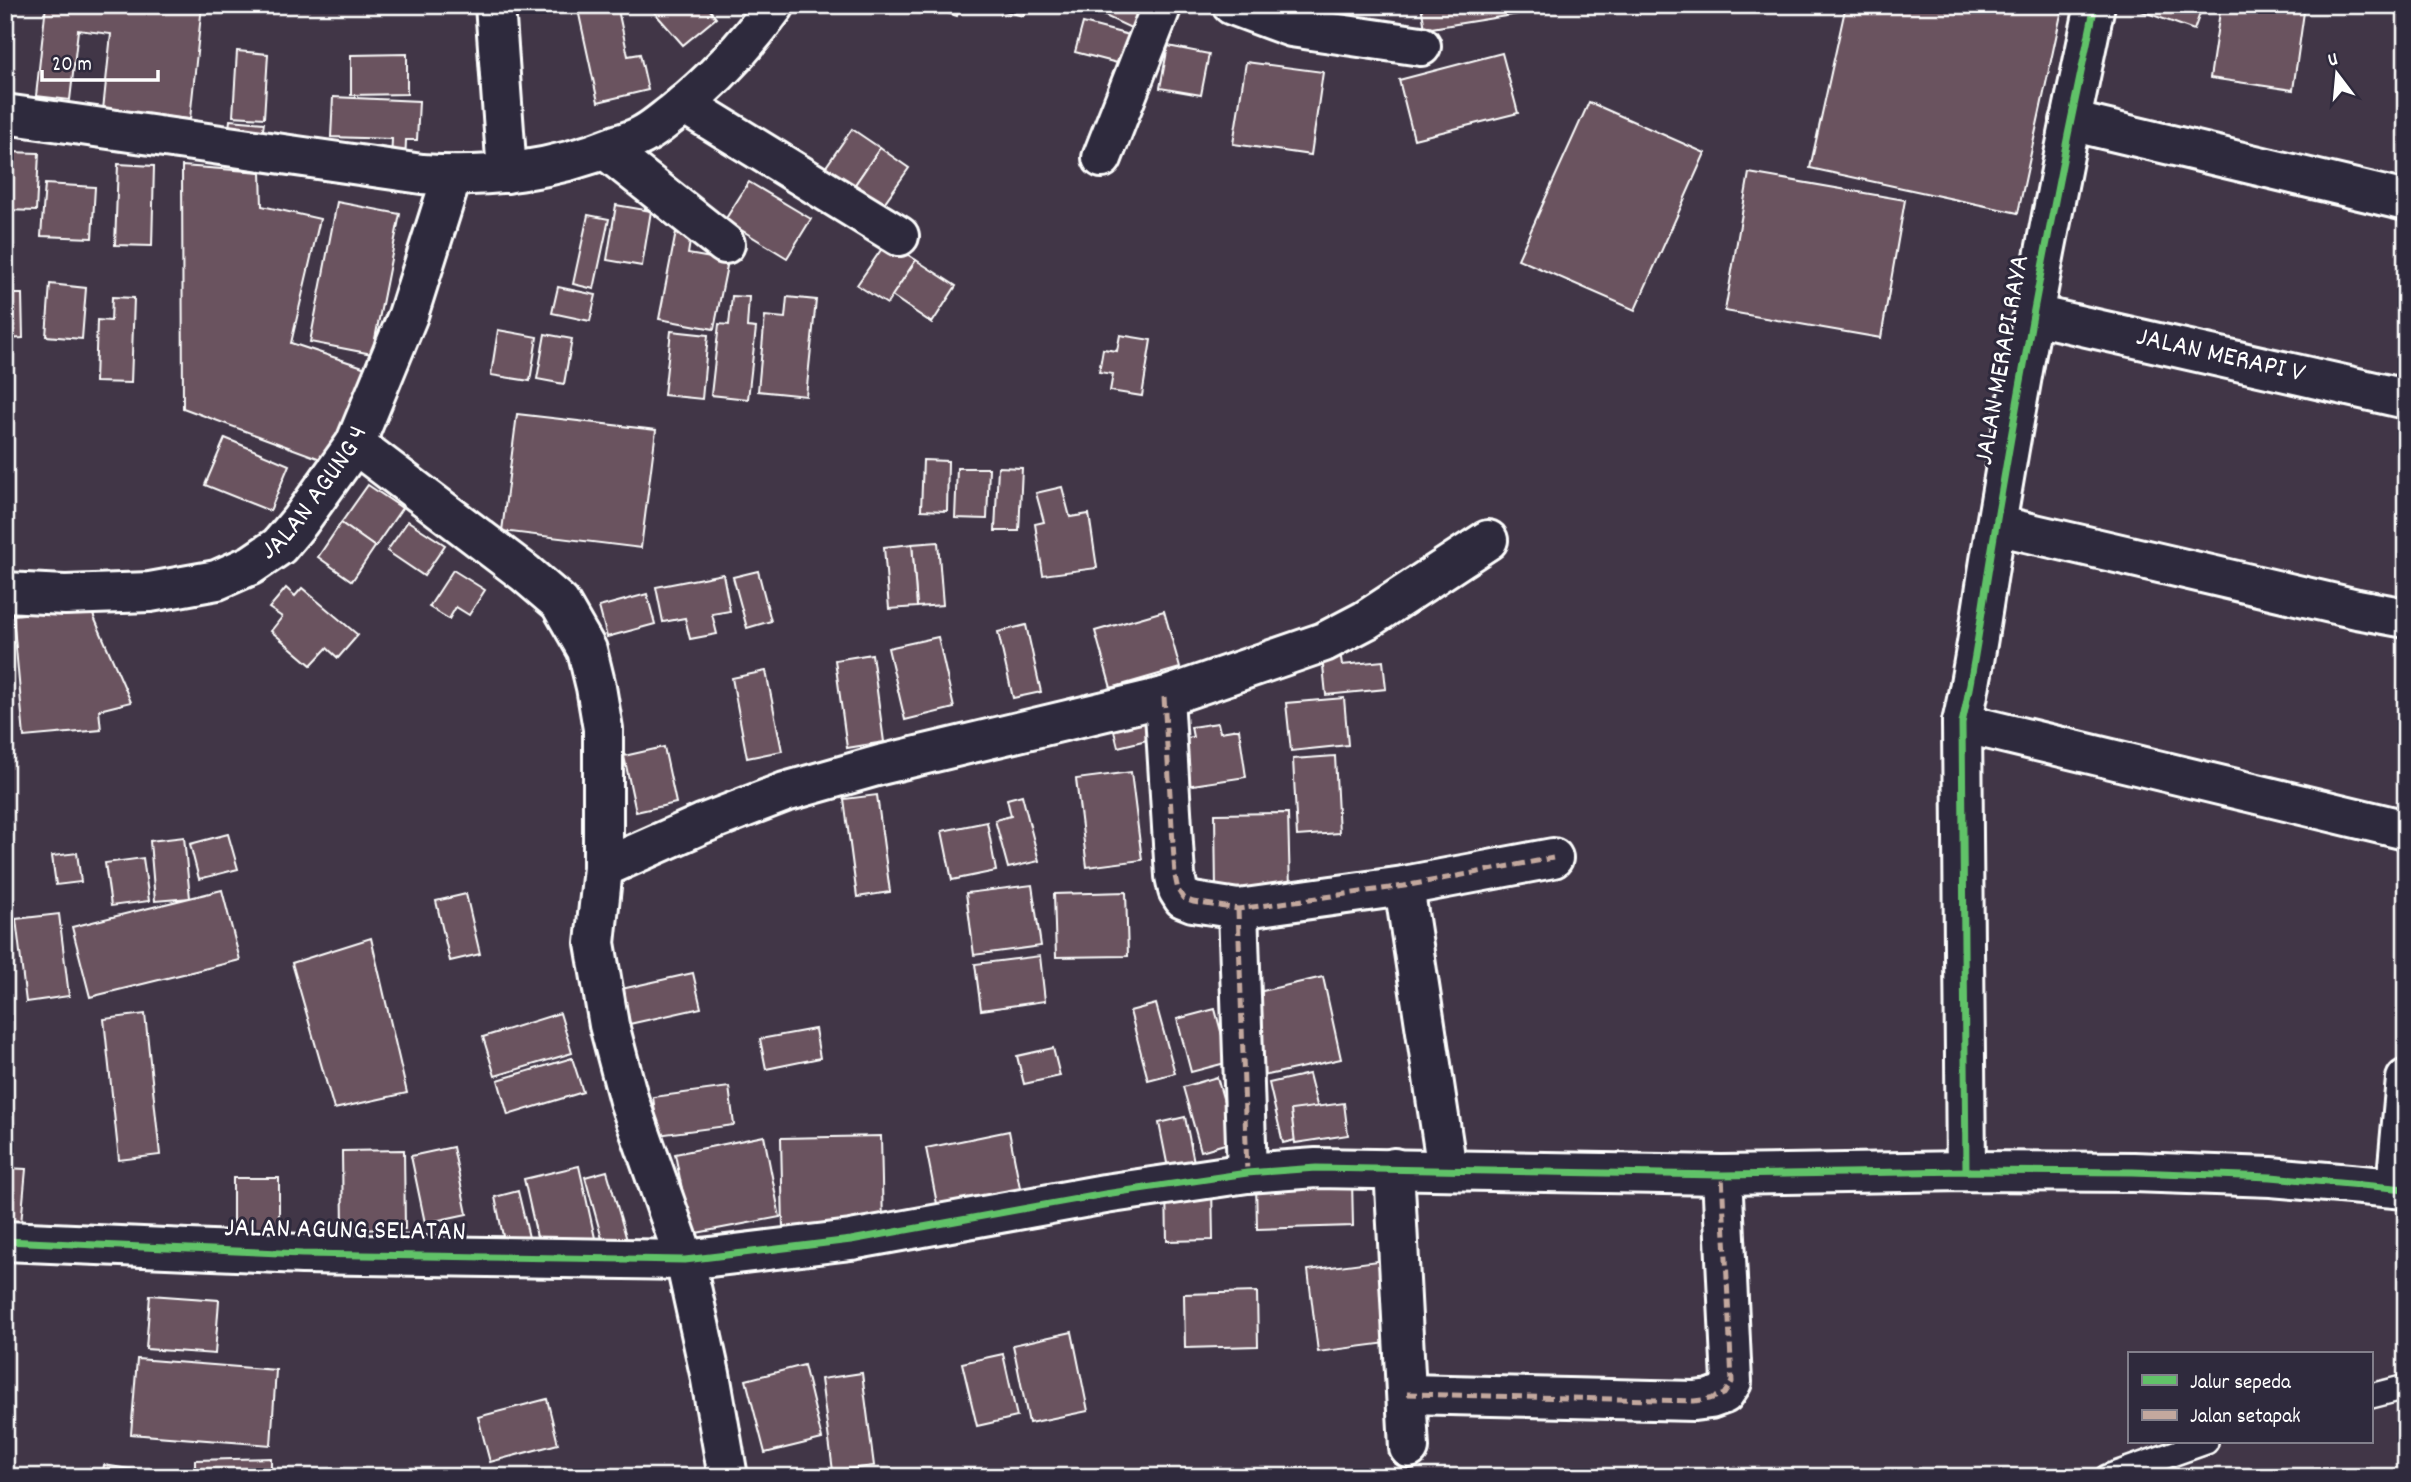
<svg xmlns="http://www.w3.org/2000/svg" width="2411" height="1482" font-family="Dekko,sans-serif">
<rect width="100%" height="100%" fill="#413647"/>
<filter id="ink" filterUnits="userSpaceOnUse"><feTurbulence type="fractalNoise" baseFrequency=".0143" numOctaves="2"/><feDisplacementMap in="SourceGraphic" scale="14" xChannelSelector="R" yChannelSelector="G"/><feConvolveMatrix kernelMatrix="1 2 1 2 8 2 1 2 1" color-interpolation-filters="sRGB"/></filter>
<g filter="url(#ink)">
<!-- building -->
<g fill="#6b535e" stroke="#fff" stroke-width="2">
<polygon points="46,5 202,5 190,119 103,110 111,34 78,30 70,100 36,96"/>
<polygon points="577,5 617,5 628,56 640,54 648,90 598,102"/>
<polygon points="659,5 706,5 716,18 683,45 653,11"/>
<polygon points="922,5 960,5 957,16"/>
<polygon points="982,5 1026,5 1023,16"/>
<polygon points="1089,5 1144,5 1133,29 1088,8"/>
<polygon points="1421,5 1555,5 1556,8 1425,29"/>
<polygon points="1846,5 2063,5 2018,213 1810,168"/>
<polygon points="2125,5 2203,5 2194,30"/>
<polygon points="2221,5 2305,5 2293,90 2210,78"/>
<polygon points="1083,23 1137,37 1129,66 1075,52"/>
<polygon points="1168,46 1209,54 1201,95 1160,88"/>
<polygon points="237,51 268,54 264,118 233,116"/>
<polygon points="1502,53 1518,113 1414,139 1399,80"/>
<polygon points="407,54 407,94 351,95 351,55"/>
<polygon points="1246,62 1323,72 1311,155 1233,144"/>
<polygon points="333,97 419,101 417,140 406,140 405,164 391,163 392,139 331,137"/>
<polygon points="1589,102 1705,153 1635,310 1518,259"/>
<polygon points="230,120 264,123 261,142 228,138"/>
<polygon points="852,129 880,148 854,186 839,176 836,180 823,171"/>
<polygon points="880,148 909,168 882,206 854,186"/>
<polygon points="8,152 39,153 36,211 6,210"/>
<polygon points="118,164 154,166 152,246 115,245"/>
<polygon points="182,166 261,172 262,206 320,219 291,343 366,368 334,464 183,408"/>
<polygon points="1749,173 1905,200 1881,338 1725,311"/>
<polygon points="749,182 811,219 787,258 725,220"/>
<polygon points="45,184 95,187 92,238 41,236"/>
<polygon points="337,202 400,214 372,354 310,342"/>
<polygon points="616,205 651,211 642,266 607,260"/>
<polygon points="588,215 609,219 594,289 573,284"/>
<polygon points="676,232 691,235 688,254 728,261 714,329 659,319"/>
<polygon points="887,241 916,260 887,304 857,285"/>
<polygon points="916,260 956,286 932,323 892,296"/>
<polygon points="50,284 86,288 82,339 46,336"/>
<polygon points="558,287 596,295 590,321 552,313"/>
<polygon points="5,294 22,294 23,338 5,339"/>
<polygon points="732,296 749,297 747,327 756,328 748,399 711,395 719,324 729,325"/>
<polygon points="112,297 134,298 131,383 95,382 97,320 111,321"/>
<polygon points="787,297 816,300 806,396 758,391 765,316 785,318"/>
<polygon points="498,330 537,337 530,381 491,375"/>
<polygon points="671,331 708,335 702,399 664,395"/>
<polygon points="545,334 572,339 564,384 537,379"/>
<polygon points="1120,335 1151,340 1142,396 1110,391 1113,374 1099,372 1103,349 1117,351"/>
<polygon points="517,414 656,430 641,548 502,531"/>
<polygon points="225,438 289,465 270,511 205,485"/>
<polygon points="923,460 948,461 947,511 921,510"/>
<polygon points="998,467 1022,468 1019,531 995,531"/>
<polygon points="957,468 989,468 987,519 955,518"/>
<polygon points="368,485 402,508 375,547 341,523"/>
<polygon points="1062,487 1070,517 1089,514 1097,568 1043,575 1035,524 1044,522 1036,493"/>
<polygon points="408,521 445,545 424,576 387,551"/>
<polygon points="341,523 375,547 352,581 318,557"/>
<polygon points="938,542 943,605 917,607 912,544"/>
<polygon points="912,544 917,607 889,609 884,547"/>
<polygon points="453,570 485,590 469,615 456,607 449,619 429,607"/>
<polygon points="758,571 771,621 747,628 733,577"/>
<polygon points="723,574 730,611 712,614 717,634 690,639 685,618 663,622 656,587"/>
<polygon points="286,588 295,596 302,588 358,635 338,658 327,648 311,665 271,631 282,617 269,608"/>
<polygon points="647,594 655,624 607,637 599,607"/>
<polygon points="90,608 131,702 99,710 101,730 24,737 13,615"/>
<polygon points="1164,611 1180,668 1111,688 1095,631"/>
<polygon points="1026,625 1041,692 1013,698 998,632"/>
<polygon points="938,637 954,708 905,720 888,648"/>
<polygon points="1339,644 1342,665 1383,661 1386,689 1326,695 1321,646"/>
<polygon points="872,654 884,742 847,748 835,660"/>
<polygon points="766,671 782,751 747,758 732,678"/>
<polygon points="1344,698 1348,745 1291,751 1286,703"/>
<polygon points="1144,707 1151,739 1118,747 1110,715"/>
<polygon points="1218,723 1220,732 1239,729 1246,777 1179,787 1172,740 1193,737 1191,727"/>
<polygon points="664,747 676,803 636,812 624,756"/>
<polygon points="1335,756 1339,833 1297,836 1293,759"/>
<polygon points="1131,772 1142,860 1087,867 1076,779"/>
<polygon points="877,795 890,892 857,897 844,799"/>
<polygon points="1022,795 1039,861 1008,868 995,820 1011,816 1007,799"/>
<polygon points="1288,813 1290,889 1216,891 1215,814"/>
<polygon points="987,822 996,871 952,880 942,831"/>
<polygon points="228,834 238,869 199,879 190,844"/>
<polygon points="184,837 190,898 155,901 150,841"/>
<polygon points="77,853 81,882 56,885 52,856"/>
<polygon points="143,858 149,901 111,906 105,863"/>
<polygon points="1032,885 1041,946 974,955 966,893"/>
<polygon points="222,890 240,960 90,997 72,927"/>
<polygon points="1126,892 1128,956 1056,957 1054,894"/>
<polygon points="466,894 480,954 450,961 436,901"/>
<polygon points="59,914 69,996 26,1002 16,919"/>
<polygon points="371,938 407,1093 334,1109 292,963"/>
<polygon points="1040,956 1045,1001 981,1010 975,964"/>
<polygon points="693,973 701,1008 625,1025 617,990"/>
<polygon points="1323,977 1341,1059 1263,1076 1245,995"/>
<polygon points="1156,1004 1175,1073 1148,1080 1130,1011"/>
<polygon points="1215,1009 1229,1062 1191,1072 1177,1019"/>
<polygon points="560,1013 572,1053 495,1076 483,1037"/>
<polygon points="145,1014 160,1155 119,1160 104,1019"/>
<polygon points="815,1029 820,1058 766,1069 760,1039"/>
<polygon points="1053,1048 1060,1076 1024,1084 1017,1056"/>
<polygon points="572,1058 583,1092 508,1115 498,1080"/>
<polygon points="1309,1074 1324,1133 1283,1143 1269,1083"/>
<polygon points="1217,1077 1235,1141 1201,1151 1183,1087"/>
<polygon points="729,1087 734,1125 658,1135 653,1097"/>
<polygon points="1344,1103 1348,1135 1295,1143 1291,1110"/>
<polygon points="1185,1117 1194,1162 1168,1168 1159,1123"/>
<polygon points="1009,1131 1022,1198 939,1214 926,1148"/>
<polygon points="764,1136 780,1217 691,1234 675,1154"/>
<polygon points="881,1136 883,1225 783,1228 781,1138"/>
<polygon points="453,1147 467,1214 425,1223 411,1156"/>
<polygon points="404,1150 405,1229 343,1230 342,1151"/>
<polygon points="579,1166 595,1238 540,1250 524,1179"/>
<polygon points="5,1168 26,1169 21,1224 5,1223"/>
<polygon points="607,1171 627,1240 604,1246 585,1177"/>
<polygon points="233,1178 279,1178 279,1230 233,1229"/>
<polygon points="1352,1179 1353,1226 1257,1229 1256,1181"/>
<polygon points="1212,1185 1213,1240 1167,1241 1166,1187"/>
<polygon points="518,1191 531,1246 506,1251 495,1197"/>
<polygon points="1392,1259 1403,1341 1318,1352 1308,1270"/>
<polygon points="1257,1292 1258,1346 1185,1348 1184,1294"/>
<polygon points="150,1295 219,1300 215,1354 146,1349"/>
<polygon points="1072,1332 1088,1411 1029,1423 1013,1345"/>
<polygon points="1003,1354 1017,1417 977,1426 962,1363"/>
<polygon points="137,1359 276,1370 271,1445 131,1434"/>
<polygon points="804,1365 822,1439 765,1453 746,1380"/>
<polygon points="862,1373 874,1466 833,1471 821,1379"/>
<polygon points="547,1399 558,1444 490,1462 478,1417"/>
<polygon points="271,1458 271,1477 195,1477 195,1460"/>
<polygon points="104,1465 142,1471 141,1477 102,1477"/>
</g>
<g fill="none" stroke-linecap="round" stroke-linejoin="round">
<defs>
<g id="lane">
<polyline points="2371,1396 2406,1387"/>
<polyline points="2107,1477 2206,1442"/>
</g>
<g id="street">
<polyline points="495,5 507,173"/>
<polyline points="1232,5 1291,27 1421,46"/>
<polyline points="684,104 899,236"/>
<path d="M5,114L422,174C487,179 555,170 616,145C626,142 637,139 646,133C655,128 664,120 672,114C711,83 746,46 775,5"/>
<polyline points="2070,121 2406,201"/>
<polyline points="606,150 725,244"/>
<polyline points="1102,158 1162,5"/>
<path id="s1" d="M2034,315L2406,399"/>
<polyline points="355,444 525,573 560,603 587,650 596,687 603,729 603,868 595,943 609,1025 629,1101 685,1260 710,1374 728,1477"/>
<polyline points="1996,525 2357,609 2406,618"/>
<path id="s2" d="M5,592L65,595L150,592L217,580L251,565L279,546L300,521L355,444L408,315L452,176"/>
<polyline points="1164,697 1175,876 1178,890 1183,898 1193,902 1238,909 1404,886 1553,858"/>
<polyline points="1962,723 2406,830"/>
<polyline points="603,868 702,824 785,792 880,765 1164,697 1324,642 1366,620 1488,540"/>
<polyline points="1404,886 1447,1170"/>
<polyline points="1238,909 1247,1173"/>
<polyline points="1394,1168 1409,1448"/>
<polyline points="2396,1187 2406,1079"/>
<polyline points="1407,1394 1694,1401 1710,1399 1724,1394 1732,1382 1722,1175"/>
</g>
<g id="secondary">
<path d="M1966,1171L1962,723C1977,658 1984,591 1996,525C2025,351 2058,178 2095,5"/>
<polyline points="5,1241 302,1254 685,1260 851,1240 1105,1194 1247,1173 1316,1168 1722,1175 1966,1171 2133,1172 2271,1177 2406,1189"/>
</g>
</defs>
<!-- lane casing -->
<use href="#lane" stroke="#fff" stroke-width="28"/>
<!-- street casing -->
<use href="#street" stroke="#fff" stroke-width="44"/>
<!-- secondary casing -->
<use href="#secondary" stroke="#fff" stroke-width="44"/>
<!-- lane -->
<use href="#lane" stroke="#2f2a3d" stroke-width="23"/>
<!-- street -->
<use href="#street" stroke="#2f2a3d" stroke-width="38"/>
<!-- secondary -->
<use href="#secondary" stroke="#2f2a3d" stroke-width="38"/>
<!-- quiet -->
<g stroke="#c3a89e" stroke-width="5" stroke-dasharray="10 5" stroke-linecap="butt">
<polyline points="1164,697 1175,876 1178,890 1183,898 1193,902 1238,909 1404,886 1553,858"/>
<polyline points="1238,909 1247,1173"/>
<polyline points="1407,1394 1694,1401 1710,1399 1724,1394 1732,1382 1722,1175"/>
</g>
<defs>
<g id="cycleway">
<path d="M1966,1171L1962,723C1977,658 1984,591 1996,525C2025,351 2058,178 2095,5"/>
<polyline points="5,1241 302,1254 685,1260 851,1240 1105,1194 1247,1173 1316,1168 1722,1175 1966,1171 2133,1172 2271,1177 2406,1189"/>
</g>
</defs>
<!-- cycleway casing -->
<use href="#cycleway" stroke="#2f2a3d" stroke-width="11"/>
<!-- cycleway -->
<use href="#cycleway" stroke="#61c268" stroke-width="7"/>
</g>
</g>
<g text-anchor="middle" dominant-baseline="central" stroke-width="6" stroke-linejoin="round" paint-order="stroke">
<!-- street labels -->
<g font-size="28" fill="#fff" stroke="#2f2a3d">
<text stroke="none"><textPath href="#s1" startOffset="191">JALAN MERAPI V</textPath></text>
<text transform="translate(2004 360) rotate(-80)">JALAN MERAPI RAYA</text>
<text stroke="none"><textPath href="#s2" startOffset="348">JALAN AGUNG 4</textPath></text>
<text transform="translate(345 1232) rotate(1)">JALAN AGUNG SELATAN</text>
</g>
</g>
<!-- margin -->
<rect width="2411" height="1482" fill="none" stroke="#2f2a3d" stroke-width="28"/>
<rect x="14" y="14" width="2383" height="1454" fill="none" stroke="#fff" stroke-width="2.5" filter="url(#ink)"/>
<!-- legend -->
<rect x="2128" y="1352" width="245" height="91" fill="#2f2a3d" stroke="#827f8b" stroke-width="2"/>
<rect x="2142" y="1375" width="35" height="10" fill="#61c268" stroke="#827f8b" stroke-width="2"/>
<text x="2190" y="1388" font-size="21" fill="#ffffff">Jalur sepeda</text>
<rect x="2142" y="1410" width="35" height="10" fill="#c3a89e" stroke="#827f8b" stroke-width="2"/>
<text x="2190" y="1422" font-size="21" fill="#ffffff">Jalan setapak</text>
<!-- north arrow -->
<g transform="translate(2337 74) rotate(344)" stroke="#2f2a3d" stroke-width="5" paint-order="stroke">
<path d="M0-5L12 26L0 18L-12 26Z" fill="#ffffff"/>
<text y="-10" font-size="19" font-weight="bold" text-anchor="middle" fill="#ffffff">U</text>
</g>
<!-- scale -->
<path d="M42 70v10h116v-10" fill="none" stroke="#ffffff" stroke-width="3.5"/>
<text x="52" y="70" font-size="21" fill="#ffffff" stroke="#2f2a3d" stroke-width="5" paint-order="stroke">20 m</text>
</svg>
